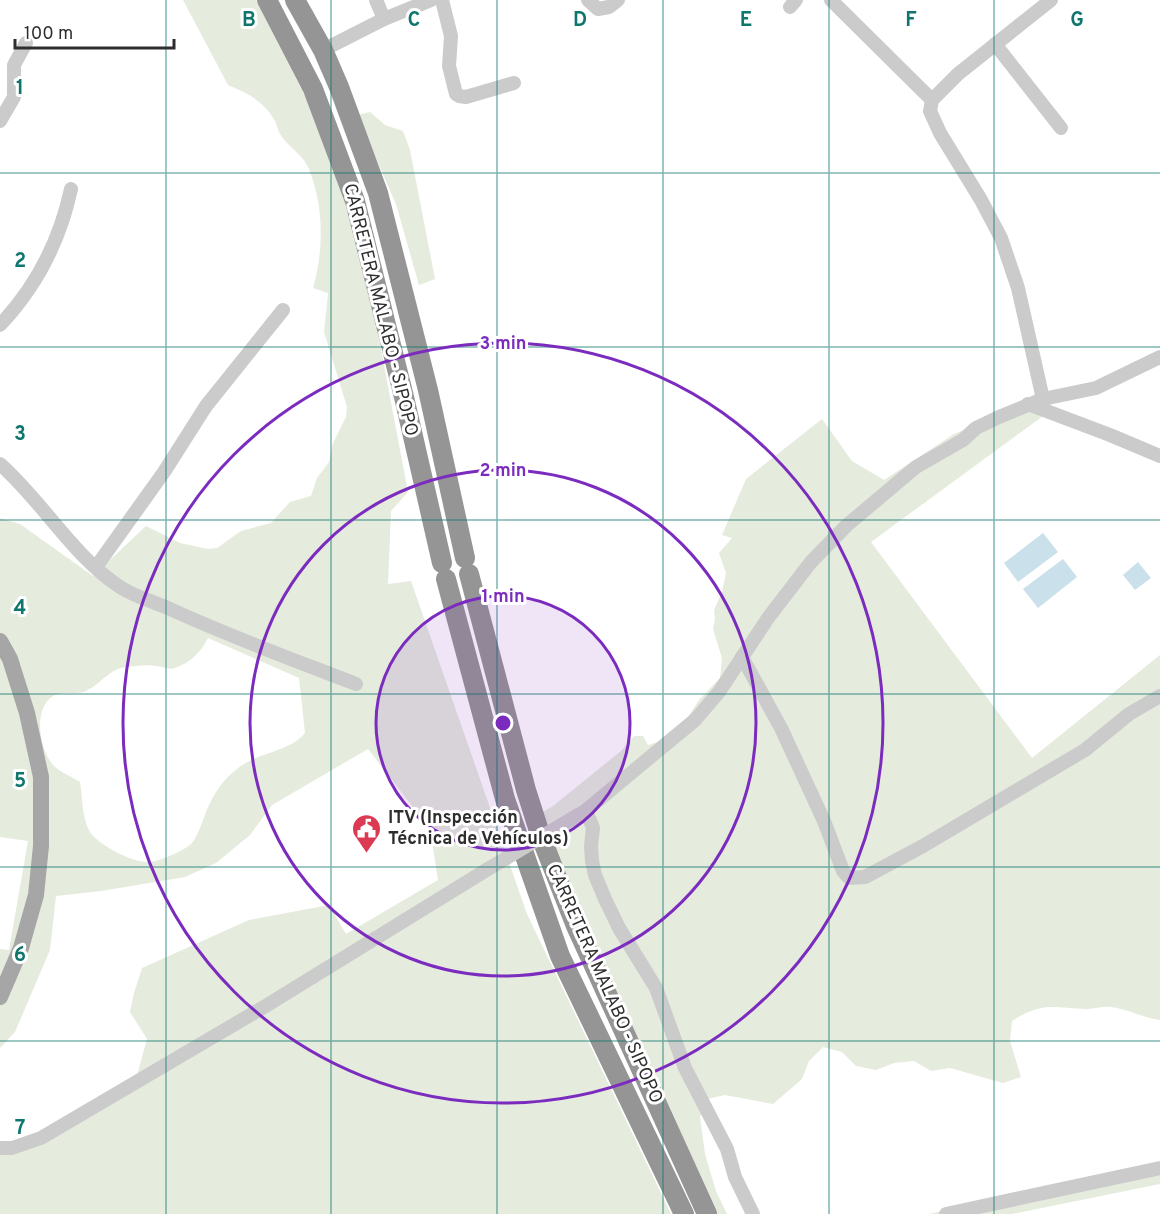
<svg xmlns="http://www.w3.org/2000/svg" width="1160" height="1214" font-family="Overpass,sans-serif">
<rect width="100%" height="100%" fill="#fff"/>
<!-- green -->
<g fill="#e5ebdd" fill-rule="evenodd">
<path d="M183,0H256L306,98L333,160L368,281L408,492L391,511L388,584L411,581L527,914L671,1214H0V1147L37,1140L136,1079L147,1039L130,1012L134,993L142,968L249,920L329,905L346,934L438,880L430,829L368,749L272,805L250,835L216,863L185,877L101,891L56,896L50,950L15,1032L0,1048V949L9,950L28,841L0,837V518L20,524L93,576L146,526L180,543L208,549L217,548L241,531L271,523L290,502L311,496L317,478L329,462L333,443L346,417L347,407L324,332L328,293L313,288C324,250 324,207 309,169C304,156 291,149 282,137C279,133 277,126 275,121C264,101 247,93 228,85ZM208,638L299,678L305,733C290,752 257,752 237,769C226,777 217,789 211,801C204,814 201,831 192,843C186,850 160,861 150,862C135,864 98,845 90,832C81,817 83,798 80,782C71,776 61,773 53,765C39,749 32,706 55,695C65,691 77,695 86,691C101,684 108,670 125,667C135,666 147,664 157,666C163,667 168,670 175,668C190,663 201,652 208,638Z"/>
<polygon points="370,112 385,125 403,131 410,150 435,279 419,285 396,204 357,115"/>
<path d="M1043,399L1054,408L871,542L1032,758L1160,655V1020C1143,1018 1128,1009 1111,1007C1103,1006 1095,1009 1087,1009C1053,1008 1043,1001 1012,1021L1010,1041L1021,1077L1003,1083L950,1068L931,1071L914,1061L894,1063L876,1070L856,1066L842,1052L823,1047L809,1061L802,1079L773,1104L725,1095L707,1099L700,1117L705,1154L716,1191L727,1214H714L600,993L525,822L553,806L621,751L634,736H643L648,745L658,742L688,717L699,700L720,678L722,658L713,629L715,619L714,610L722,592L726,573L719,553L732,538L722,535L746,479L822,419L852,461L884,480L954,434Z"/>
<polygon points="1160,1163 1160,1184 1012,1214 929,1214"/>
</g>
<!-- water -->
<g fill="#cae0ea">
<polygon points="1043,533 1058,552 1018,582 1004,563"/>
<polygon points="1063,559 1077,577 1038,608 1023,589"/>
<polygon points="1138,562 1151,578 1135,590 1123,575"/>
</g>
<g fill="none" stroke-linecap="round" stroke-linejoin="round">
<!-- minor -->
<g stroke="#cbcbcb" stroke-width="14">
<polyline points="376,0 384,19"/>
<polyline points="442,0 451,36 449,66 456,94 459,96 466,97 514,83"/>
<polyline points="588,0 598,9 609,7 618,0"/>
<polyline points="831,0 932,100"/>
<polyline points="790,7 796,0"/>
<polyline points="995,44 1061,128"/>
<polyline points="323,50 384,19 431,0"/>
<polyline points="0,121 14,97 14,65 26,43"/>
<path d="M0,325C36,287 60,240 71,189"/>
<polyline points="1043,399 1018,288 1001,238 981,200 940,133 930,111 932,100 958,74 1051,0"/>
<polyline points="1028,404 1110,435 1160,456"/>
<path d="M0,464C43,502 72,555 120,587C135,597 155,602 170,609C231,637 294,660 356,684"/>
<polyline points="96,567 164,472 206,406 283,310"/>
<polyline points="742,657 781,728 824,821 843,871 849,878 865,877 923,846 1085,750 1129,714 1160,696"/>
<polyline points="584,812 695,720 719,692 768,618 811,562 846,526 916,467 963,440 976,428 999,417 1043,399 1096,388 1160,357"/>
<polyline points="576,816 584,812 590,820 593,828 591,846 592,861 595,875 605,899 619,928 656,988 685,1068 727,1149 735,1177 753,1214"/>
<polyline points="0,1148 12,1148 41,1138 264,1007 488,869"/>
<polyline points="946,1214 1160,1168"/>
</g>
<!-- major -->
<polyline stroke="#a6a6a6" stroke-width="16" points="0,641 10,659 27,713 41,777 41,846 36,895 21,948 0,997"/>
<!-- highway -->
<g stroke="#959595" stroke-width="20">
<polyline points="267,0 313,89 355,201 404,397 442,563"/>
<polyline points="295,0 323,50 339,87 378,193 428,390 465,558"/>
<polyline points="469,574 526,790 541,837 576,926 707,1214"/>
<polyline points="446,579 505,799 560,956 684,1214"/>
</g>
<!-- minor-bridge -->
<polyline stroke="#cbcbcb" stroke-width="14" points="488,869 573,818"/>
</g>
<!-- grid -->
<path fill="none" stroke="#0f766e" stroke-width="1.5" stroke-opacity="0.55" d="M166,0V1214M331,0V1214M497,0V1214M663,0V1214M829,0V1214M994,0V1214M0,173H1160M0,347H1160M0,520H1160M0,694H1160M0,867H1160M0,1041H1160"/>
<!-- distance rings -->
<circle cx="503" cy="723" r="127" fill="#7b2cbf" fill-opacity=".12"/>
<g fill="none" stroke="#7b2cbf" stroke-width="3">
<circle cx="503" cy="723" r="127"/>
<circle cx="503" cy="723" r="253"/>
<circle cx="503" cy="723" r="380"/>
</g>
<!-- icons -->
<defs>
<symbol id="civic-pin" viewBox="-11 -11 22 30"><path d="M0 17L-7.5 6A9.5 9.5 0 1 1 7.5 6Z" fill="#dc3952" stroke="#fff"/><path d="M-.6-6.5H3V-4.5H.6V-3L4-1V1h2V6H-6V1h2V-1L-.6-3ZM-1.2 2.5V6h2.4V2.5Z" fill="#fff"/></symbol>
</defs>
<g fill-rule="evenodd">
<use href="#civic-pin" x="350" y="812" width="33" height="45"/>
</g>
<g text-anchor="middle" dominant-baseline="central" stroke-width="6" stroke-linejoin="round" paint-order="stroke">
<!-- street labels -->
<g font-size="18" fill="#2e2e2e" stroke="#fff">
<text transform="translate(380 310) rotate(76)">CARRETERA MALABO - SIPOPO</text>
<text transform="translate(604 984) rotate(66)">CARRETERA MALABO - SIPOPO</text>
</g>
<!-- poi labels -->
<g font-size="18" font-weight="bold" fill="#2e2e2e" stroke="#fff" text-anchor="start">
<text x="388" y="818">ITV (Inspección<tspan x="388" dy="21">Técnica de Vehículos)</tspan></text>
</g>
</g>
<g font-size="20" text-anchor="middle" font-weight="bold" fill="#0f766e" stroke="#fff" stroke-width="6" stroke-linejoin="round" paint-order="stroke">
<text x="249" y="26">B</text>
<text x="414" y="26">C</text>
<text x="580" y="26">D</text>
<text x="746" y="26">E</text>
<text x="911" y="26">F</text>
<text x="1077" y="26">G</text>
<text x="20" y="94">1</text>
<text x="20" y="267">2</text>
<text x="20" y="440">3</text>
<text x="20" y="614">4</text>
<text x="20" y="787">5</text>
<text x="20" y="961">6</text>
<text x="20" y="1134">7</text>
</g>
<circle cx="503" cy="723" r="9" fill="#7b2cbf" stroke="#fff" stroke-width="3"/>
<g font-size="18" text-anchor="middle" font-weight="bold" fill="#7b2cbf" stroke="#fff" stroke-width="6" stroke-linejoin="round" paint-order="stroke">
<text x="503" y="349">3 min</text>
<text x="503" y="476">2 min</text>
<text x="503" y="602">1 min</text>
</g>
<!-- scale -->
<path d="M15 39v9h159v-9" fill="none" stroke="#2e2e2e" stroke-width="3"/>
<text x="24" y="39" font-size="18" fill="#2e2e2e" stroke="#ffffff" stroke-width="4.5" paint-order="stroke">100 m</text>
</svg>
